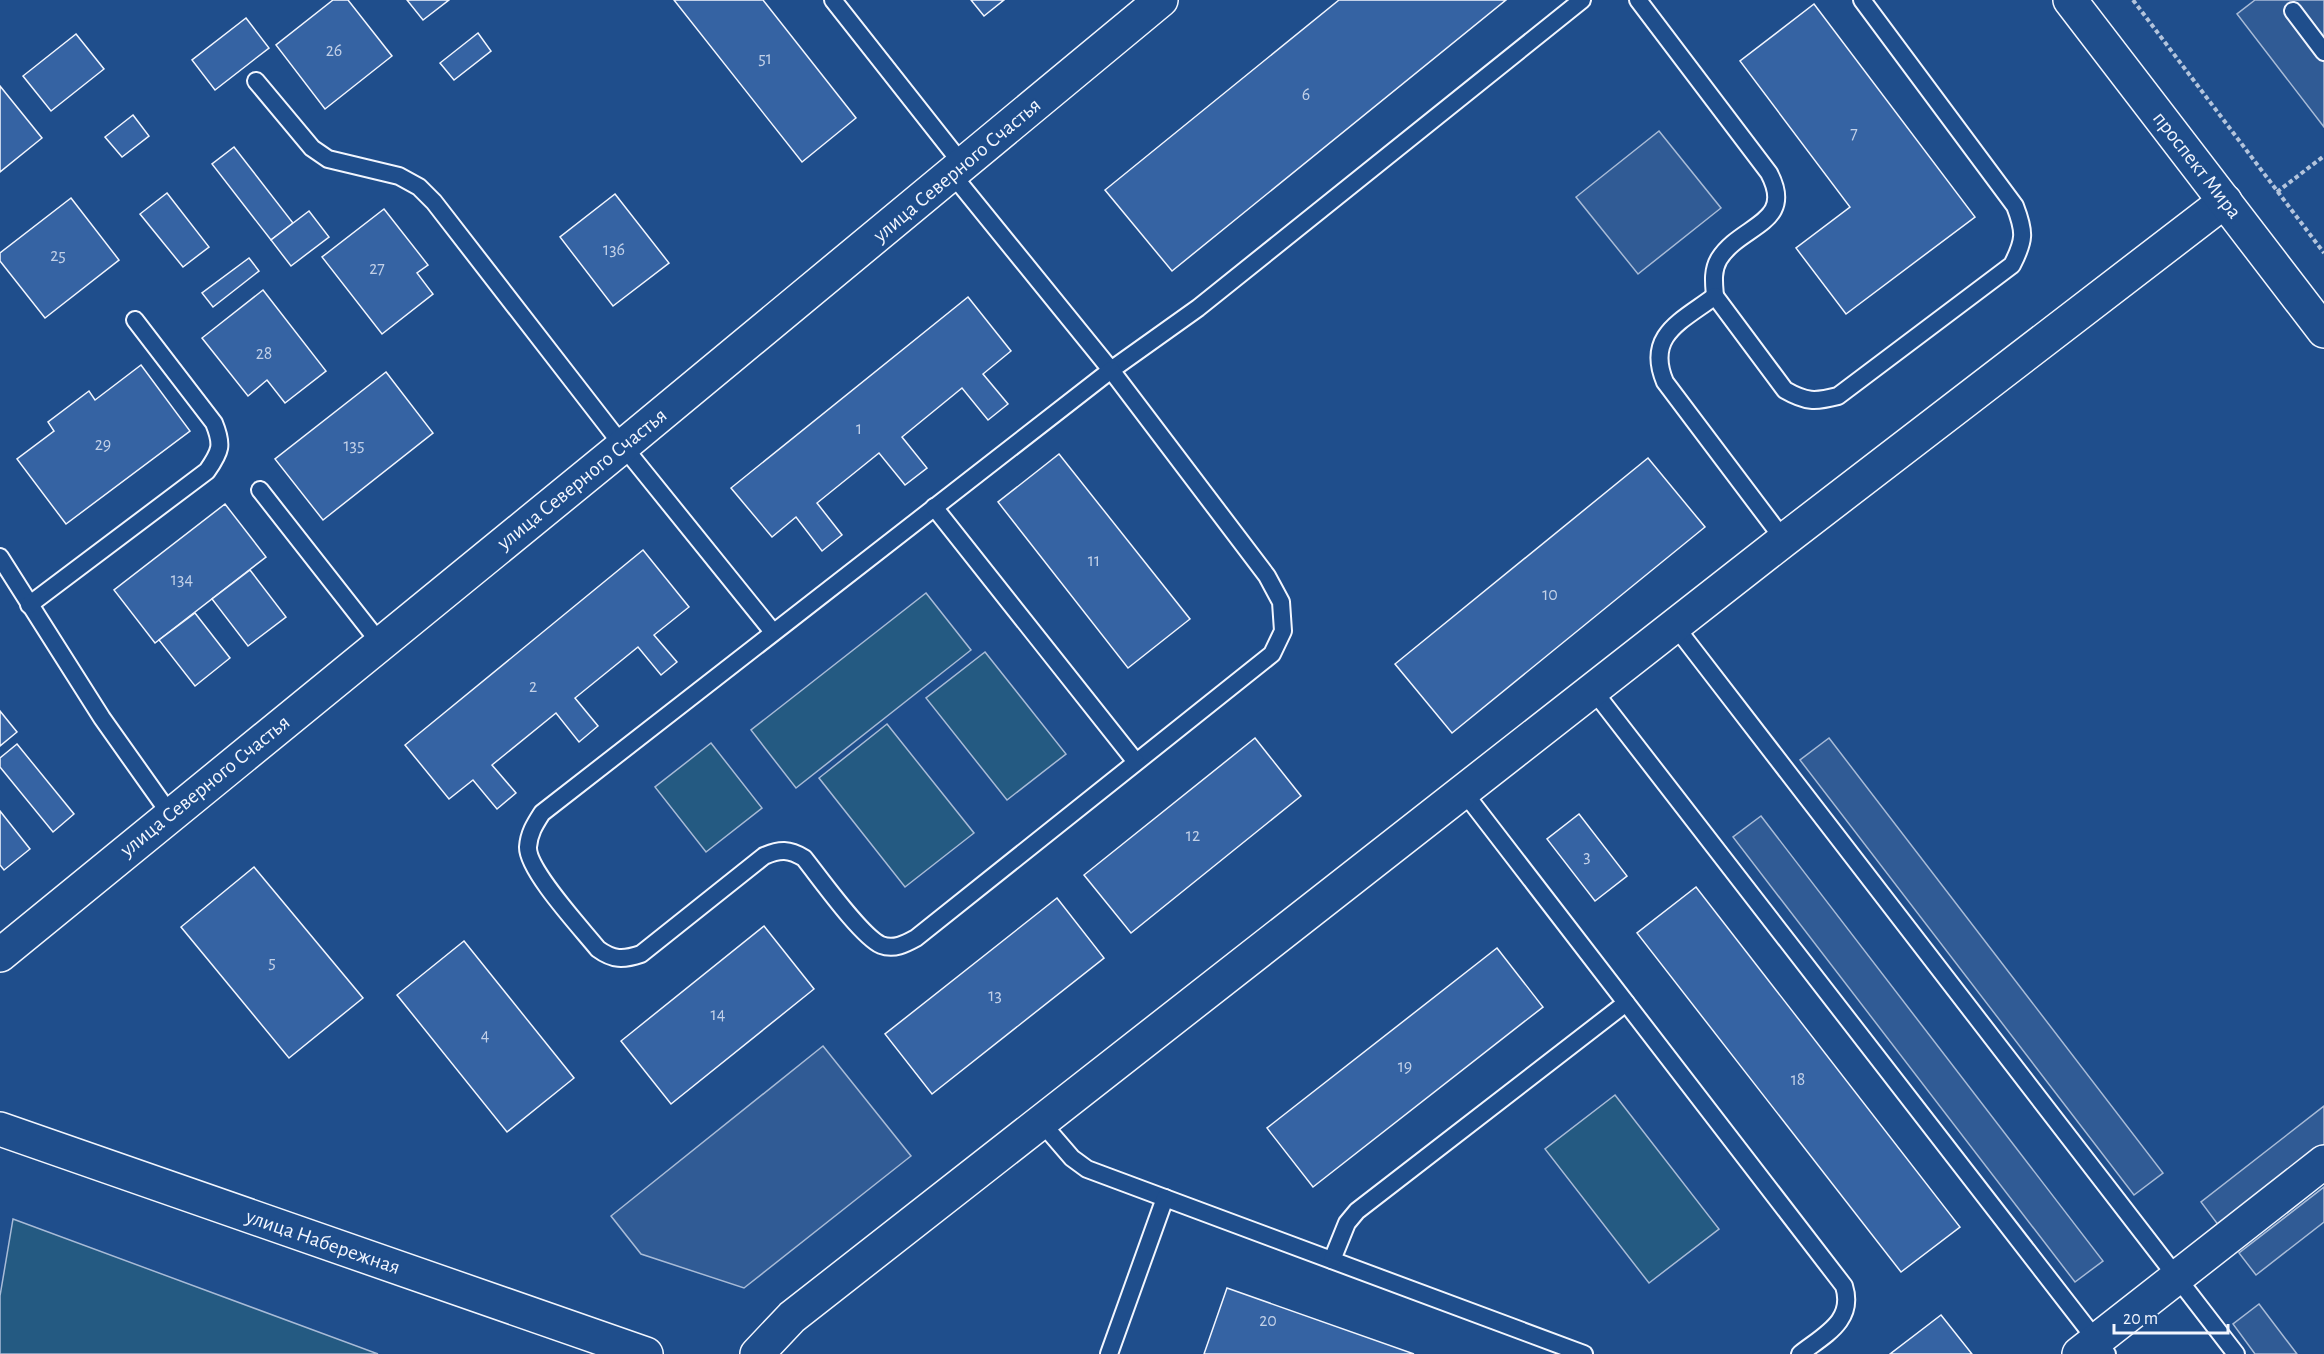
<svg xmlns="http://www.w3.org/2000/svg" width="2324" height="1354" font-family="'Alegreya Sans',sans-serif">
<rect width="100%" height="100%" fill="#1f4e8c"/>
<!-- green -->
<g fill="#245a82" stroke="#a8bbd7" stroke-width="1.5">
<polygon points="926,593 971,650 796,788 751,730"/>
<polygon points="985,652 1066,754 1007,800 926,698"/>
<polygon points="887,724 974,833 905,887 819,778"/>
<polygon points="711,743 762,808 706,852 655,787"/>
<polygon points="1615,1095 1719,1229 1649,1283 1545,1149"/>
<polygon points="13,1219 378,1354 0,1354 0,1296"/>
</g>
<!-- parking -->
<g fill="#305b95" stroke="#a8bbd7" stroke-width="1.5">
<polygon points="2255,0 2324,0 2324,127 2237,14"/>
<polygon points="1659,131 1721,208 1638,274 1576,197"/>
<polygon points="1829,738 2163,1173 2134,1195 1800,760"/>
<polygon points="1761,816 2103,1261 2075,1282 1733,837"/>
<polygon points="823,1046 911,1156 744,1288 641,1254 611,1216"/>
<polygon points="2324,1106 2324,1145 2219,1226 2201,1202"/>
<polygon points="2324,1187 2324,1222 2256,1275 2239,1253"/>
<polygon points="2259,1304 2297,1354 2255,1354 2233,1324"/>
</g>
<!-- building -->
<g fill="#3563a3" stroke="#f2f6ff" stroke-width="1.5">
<polygon points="333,0 348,0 392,56 325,109 276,45"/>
<polygon points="407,0 449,0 423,20"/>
<polygon points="674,0 763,0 856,118 802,162"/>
<polygon points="971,0 1004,0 984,16"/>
<polygon points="1339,0 1506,0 1172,271 1105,190"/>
<polygon points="1814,4 1975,217 1846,314 1796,248 1850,207 1740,61"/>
<polygon points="246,18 269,48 215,90 192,60"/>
<polygon points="478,33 491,51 454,80 440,63"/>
<polygon points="76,34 104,69 51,111 23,76"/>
<polygon points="0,86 42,138 0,172"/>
<polygon points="133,115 149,136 122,157 105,137"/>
<polygon points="234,147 293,223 271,240 212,164"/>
<polygon points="167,193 209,247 183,267 140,214"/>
<polygon points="615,194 669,263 613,306 560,237"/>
<polygon points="71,198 119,260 45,318 0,261 0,253"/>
<polygon points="384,209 428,265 417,273 433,294 382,334 322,257"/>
<polygon points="309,211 329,237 291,266 271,240"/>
<polygon points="249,258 259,271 213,307 202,293"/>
<polygon points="263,290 326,371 285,403 267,380 248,396 202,338"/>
<polygon points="968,297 1011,351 983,374 1008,404 988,420 962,388 902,437 927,468 905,485 879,453 817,503 842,535 822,551 796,517 772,537 731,488"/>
<polygon points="141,365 190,431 66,524 17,459 54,431 48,422 89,391 95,400"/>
<polygon points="386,372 433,433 323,520 275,459"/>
<polygon points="1059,454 1190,619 1128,668 998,502"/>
<polygon points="1648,458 1705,527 1452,733 1395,664"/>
<polygon points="225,504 266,557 155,643 114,590"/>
<polygon points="643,550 689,607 654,635 677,662 661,675 638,647 575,698 598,726 579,742 556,713 492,765 516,793 497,809 473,780 449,799 405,745"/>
<polygon points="250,570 286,617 248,646 212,599"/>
<polygon points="195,613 230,658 195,686 159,640"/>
<polygon points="0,711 17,732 0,746"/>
<polygon points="1255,738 1301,796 1131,933 1084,875"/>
<polygon points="17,744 74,814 53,832 0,767 0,758"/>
<polygon points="0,811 30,849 4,870 0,865"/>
<polygon points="1579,814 1627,876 1595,901 1547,839"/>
<polygon points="254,867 363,998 289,1058 181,927"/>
<polygon points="1696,887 1960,1227 1901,1272 1637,933"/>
<polygon points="1057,898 1104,958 932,1094 885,1034"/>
<polygon points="764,926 814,989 671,1104 621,1041"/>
<polygon points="464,941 574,1078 507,1132 397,995"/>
<polygon points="1497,948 1543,1007 1313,1187 1267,1128"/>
<polygon points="1227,1288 1414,1354 1204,1354"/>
<polygon points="1941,1315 1972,1354 1890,1354"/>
</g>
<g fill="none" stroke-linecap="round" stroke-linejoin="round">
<defs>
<g id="service">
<polyline points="833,0 963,165"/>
<path d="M1638,0L1769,173C1796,224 1741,224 1719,259C1712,271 1714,284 1715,296"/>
<polyline points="2293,11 2324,52"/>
<polyline points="256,81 312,148 328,159 399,176 419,187 434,202 623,446 773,632"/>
<polyline points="952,174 1111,370 1198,308 1582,0"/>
<path d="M1111,370L1267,576L1281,602L1283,631L1272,654L916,938C905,944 894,950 881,945C861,936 820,878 804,858C789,849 780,849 764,856L641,954C623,960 613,960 598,949C582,929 527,870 528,847C529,833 535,824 542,813Z"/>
<polyline points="260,490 380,643"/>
<polyline points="934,507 1136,762"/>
<path d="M1784,540L1665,382C1645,335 1682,321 1715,296L1785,390C1806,402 1815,402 1838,396L2012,265C2025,240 2025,232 2015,206L1862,0"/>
<polyline points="0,557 102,718 170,814"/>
<path d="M29,605L207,471C221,451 223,445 214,423L135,320"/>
<polyline points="1675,626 2236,1354"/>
<polyline points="1593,690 2107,1354"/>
<path d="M1463,791L1844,1286C1855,1321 1824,1335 1800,1354"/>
<polyline points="1041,1122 1072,1158 1087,1169 1584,1354"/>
<polyline points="1332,1260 1347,1223 1357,1211 1626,1003"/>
<polyline points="1109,1354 1165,1198"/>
</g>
<g id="minor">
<polyline points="0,955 623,446 1161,0"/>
<polyline points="0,1129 646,1354"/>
<polyline points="757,1354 792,1317 1784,540 2225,201"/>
<polyline points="2079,1354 2324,1162"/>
</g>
<polyline id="secondary" points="2070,0 2324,331"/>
</defs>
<!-- service casing -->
<use href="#service" stroke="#f2f6ff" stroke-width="20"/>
<!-- minor casing -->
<use href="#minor" stroke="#f2f6ff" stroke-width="36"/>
<!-- secondary casing -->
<use href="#secondary" stroke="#f2f6ff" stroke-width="36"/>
<!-- path -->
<g stroke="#b3c4dc" stroke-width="4" stroke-dasharray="4.5 3" stroke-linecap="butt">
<polyline points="2133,0 2324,253"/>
<polyline points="2277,192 2324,156"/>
</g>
<!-- service -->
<use href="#service" stroke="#1f4e8c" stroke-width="16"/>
<!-- minor -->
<use href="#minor" stroke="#1f4e8c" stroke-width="33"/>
<!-- secondary -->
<use href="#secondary" stroke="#1f4e8c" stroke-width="33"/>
</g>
<g text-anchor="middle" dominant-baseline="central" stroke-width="4.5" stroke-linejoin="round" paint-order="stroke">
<!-- number labels -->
<g font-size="18" fill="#c3d1e8">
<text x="334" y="51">26</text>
<text x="765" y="59">51</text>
<text x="1306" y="95">6</text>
<text x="1854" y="134">7</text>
<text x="614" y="250">136</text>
<text x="58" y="256">25</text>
<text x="377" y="269">27</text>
<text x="264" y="354">28</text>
<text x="859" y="429">1</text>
<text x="103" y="445">29</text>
<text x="354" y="446">135</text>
<text x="1094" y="561">11</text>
<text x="182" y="580">134</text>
<text x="1550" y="595">10</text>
<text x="533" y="687">2</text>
<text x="1193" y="836">12</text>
<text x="1587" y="857">3</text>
<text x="272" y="963">5</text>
<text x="995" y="996">13</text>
<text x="718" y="1015">14</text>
<text x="485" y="1036">4</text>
<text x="1405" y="1067">19</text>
<text x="1798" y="1080">18</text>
<text x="1268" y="1321">20</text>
</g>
<!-- street labels -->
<g font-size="21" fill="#f2f6ff" stroke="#1f4e8c">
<text transform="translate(2197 165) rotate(52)">проспект Мира</text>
<text transform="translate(957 170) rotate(-40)">улица Северного Счастья</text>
<text transform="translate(582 479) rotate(-39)">улица Северного Счастья</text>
<text transform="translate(205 786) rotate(-39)">улица Северного Счастья</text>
<text transform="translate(323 1242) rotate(19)">улица Набережная</text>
</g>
</g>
<!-- scale -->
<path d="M2114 1324v9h114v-9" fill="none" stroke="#f2f6ff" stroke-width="3"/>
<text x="2123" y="1324" font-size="18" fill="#f2f6ff" stroke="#1f4e8c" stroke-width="4.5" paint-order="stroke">20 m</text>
</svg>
